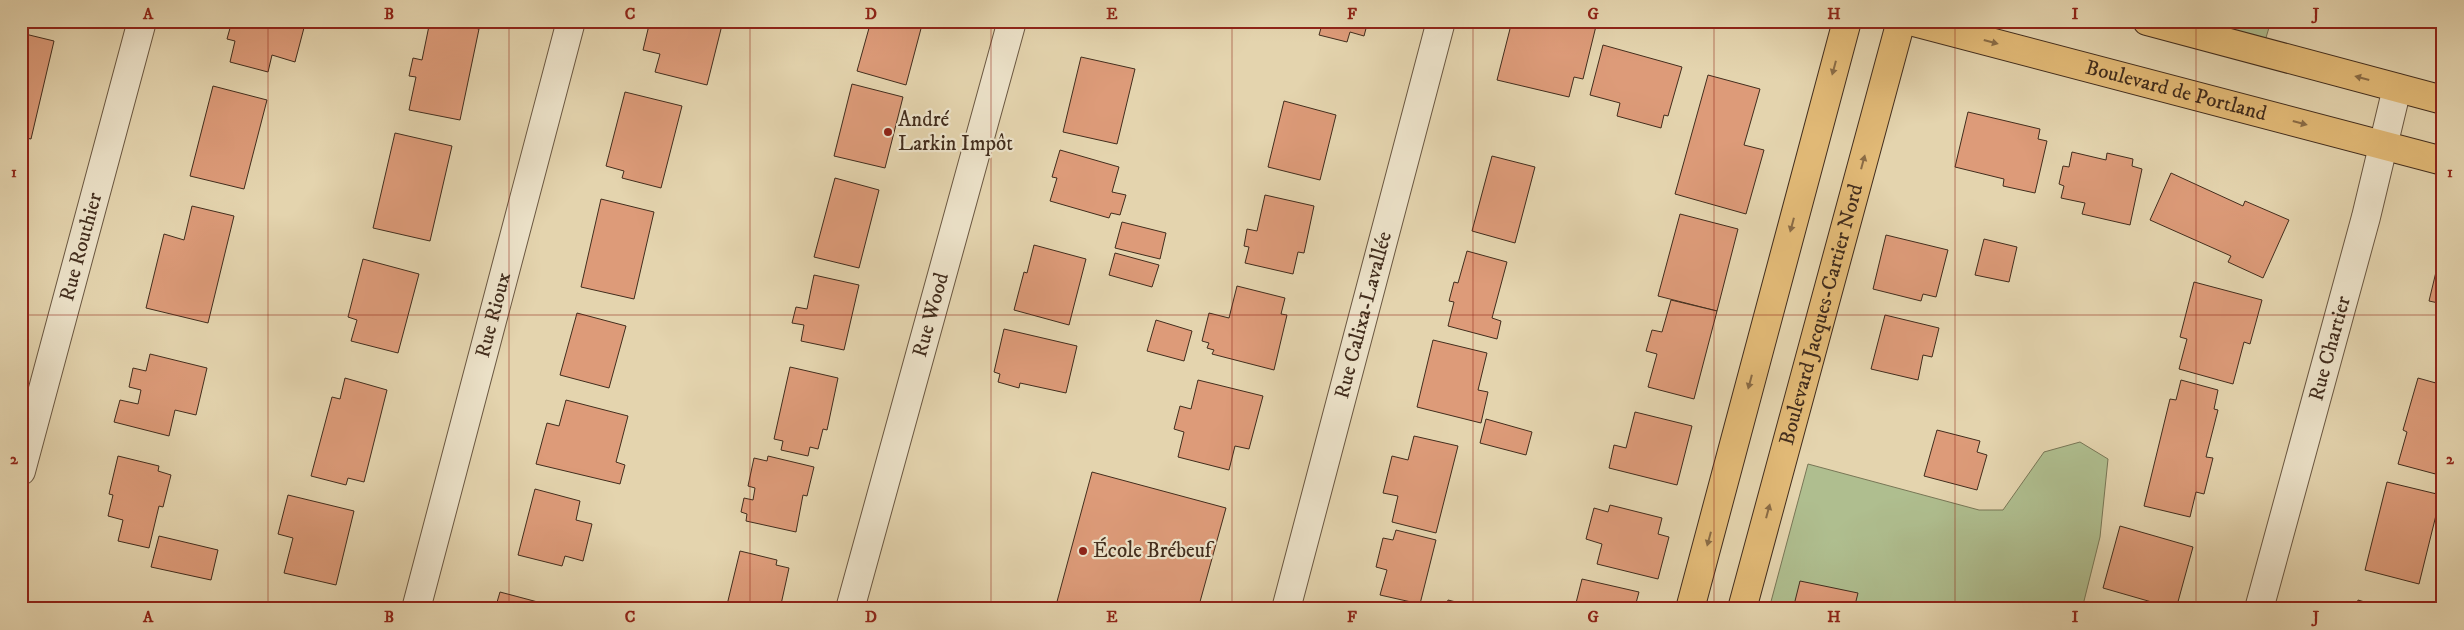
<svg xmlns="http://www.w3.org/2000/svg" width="2464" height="630" font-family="'IM FELL DW Pica',serif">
<rect width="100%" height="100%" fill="#e4d4ae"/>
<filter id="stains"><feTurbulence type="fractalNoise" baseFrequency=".004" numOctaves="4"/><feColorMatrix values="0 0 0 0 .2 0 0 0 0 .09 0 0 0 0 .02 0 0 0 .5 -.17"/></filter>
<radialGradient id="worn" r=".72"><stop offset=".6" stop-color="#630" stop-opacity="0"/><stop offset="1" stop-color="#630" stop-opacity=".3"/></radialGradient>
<!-- green -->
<g fill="#afbe8f" stroke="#787656">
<polygon points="2147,21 2271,21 2262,51"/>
<polygon points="2080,442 2108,459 2100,537 2082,609 1769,609 1808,464 1979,510 2003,510 2044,452"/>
</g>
<!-- building -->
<g fill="#dd9b79" stroke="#422d1d">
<polygon points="232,21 297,21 305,24 295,62 272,55 268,72 230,62 235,41 227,39"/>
<polygon points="430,21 445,21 479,29 460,120 409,110 416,77 409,76 413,58 422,60"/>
<polygon points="650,21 723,21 707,85 655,72 660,54 643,50"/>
<polygon points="871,21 923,21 906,85 857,71"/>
<polygon points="1323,21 1368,21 1364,36 1350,32 1347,42 1319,35"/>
<polygon points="1512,21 1597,22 1583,79 1574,77 1569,97 1497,80"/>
<polygon points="21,33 54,41 31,139 21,137"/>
<polygon points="1603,45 1682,67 1668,116 1664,115 1661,128 1617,116 1620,103 1590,95"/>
<polygon points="1081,57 1135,69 1117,144 1063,132"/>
<polygon points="1708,75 1760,89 1744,145 1764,150 1746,214 1675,194"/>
<polygon points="852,84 903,97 885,168 834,156"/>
<polygon points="213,86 267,100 244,189 190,176"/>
<polygon points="625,92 682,106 661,188 622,178 624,171 606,166"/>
<polygon points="1284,101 1336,115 1320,180 1268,167"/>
<polygon points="1968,112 2040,129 2038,139 2047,141 2035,193 2003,186 2004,179 1955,167"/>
<polygon points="395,133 452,146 430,241 373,228"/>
<polygon points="1060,150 1119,167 1112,192 1126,195 1120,215 1111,213 1109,218 1050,201 1057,178 1052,177"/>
<polygon points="2072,152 2106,160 2107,153 2133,159 2132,166 2142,169 2130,225 2082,214 2085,203 2061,198 2064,186 2059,184 2063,166 2069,167"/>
<polygon points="1492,156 1535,167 1515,243 1472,231"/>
<polygon points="2171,173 2243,206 2245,201 2289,220 2263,278 2228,262 2231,256 2150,220"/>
<polygon points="835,178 879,190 859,268 814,257"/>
<polygon points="1265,195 1314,206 1304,253 1298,252 1293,274 1245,263 1249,247 1244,246 1247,229 1257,231"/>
<polygon points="601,199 654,212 634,299 581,287"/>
<polygon points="192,206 234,216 208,323 146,308 164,234 184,240"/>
<polygon points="1680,214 1738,229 1717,311 1658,296"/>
<polygon points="1122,222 1166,233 1160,259 1115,248"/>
<polygon points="1886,235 1948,250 1936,297 1923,294 1921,301 1873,289"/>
<polygon points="1984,239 2017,247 2009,282 1975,275"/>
<polygon points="1034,245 1086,259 1069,325 1014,310 1024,272 1027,273"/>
<polygon points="2442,247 2443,247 2443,304 2429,301"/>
<polygon points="1467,251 1507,262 1492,318 1501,321 1497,339 1448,326 1454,302 1449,301 1454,282 1458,283"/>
<polygon points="1115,253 1159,265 1152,287 1109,275"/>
<polygon points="363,259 419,274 398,353 351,341 357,320 348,317"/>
<polygon points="814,275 859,285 844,350 801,341 804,325 792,323 796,307 807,309"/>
<polygon points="2194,282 2262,300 2250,344 2244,342 2233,384 2179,369 2187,339 2180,337"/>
<polygon points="1237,286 1285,298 1281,314 1287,315 1274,370 1212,354 1214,350 1207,348 1209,343 1202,341 1209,313 1229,318"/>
<polygon points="1671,300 1717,311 1694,399 1648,387 1657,354 1646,351 1652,330 1662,332"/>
<polygon points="577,313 626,326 609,388 560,375"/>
<polygon points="1885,315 1939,328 1932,357 1923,355 1918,380 1871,369"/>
<polygon points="1156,320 1192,331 1184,361 1147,351"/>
<polygon points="1004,329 1077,346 1066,393 1020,383 1019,388 998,382 1000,374 994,372"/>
<polygon points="1433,340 1487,353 1478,390 1488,392 1481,423 1417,407"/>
<polygon points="150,354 207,368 196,415 175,410 169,436 114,422 120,400 138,404 141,390 129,387 133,368 146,371"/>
<polygon points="790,367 838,378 827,430 823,429 818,449 810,447 808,456 781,450 783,441 774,439"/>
<polygon points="345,378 387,390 364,482 348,478 346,485 311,476 332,397 340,399"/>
<polygon points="2418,378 2443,385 2443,476 2398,464 2407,432 2403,430"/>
<polygon points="1198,380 1263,396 1249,449 1235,446 1229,470 1178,457 1184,432 1174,429 1180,406 1191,409"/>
<polygon points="2181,380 2218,390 2214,409 2218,410 2206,457 2213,458 2204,494 2196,492 2190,517 2144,506 2170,399 2176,400"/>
<polygon points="566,400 628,416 616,462 625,465 620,484 536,464 547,423 559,426"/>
<polygon points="1635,412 1692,426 1677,485 1609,468 1614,445 1626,448"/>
<polygon points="1486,419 1532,432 1526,455 1480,443"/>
<polygon points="1937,430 1980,441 1977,452 1987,455 1977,490 1924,476"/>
<polygon points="1414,436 1458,446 1436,533 1392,522 1398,496 1383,493 1392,456 1408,460"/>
<polygon points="118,456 159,466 158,471 171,475 163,507 159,506 149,548 118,541 123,520 108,516 113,495 109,494"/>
<polygon points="768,456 814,467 807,496 803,495 796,532 746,521 747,514 741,512 744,498 753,500 755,488 748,486 754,458 767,461"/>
<polygon points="1092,472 1226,508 1198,609 1055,609"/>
<polygon points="2387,482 2441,495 2419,584 2365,570"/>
<polygon points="535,489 580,501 576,520 592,524 583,561 565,556 562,566 518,555"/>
<polygon points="288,495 354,511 336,585 284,573 293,538 278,534"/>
<polygon points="1610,505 1662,518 1658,534 1669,537 1658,579 1597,564 1602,544 1586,539 1594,508 1608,512"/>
<polygon points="2120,526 2193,547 2176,609 2103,588"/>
<polygon points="1396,530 1436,540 1420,604 1380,595 1387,570 1376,567 1383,538 1393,540"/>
<polygon points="159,536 218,550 211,580 151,567"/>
<polygon points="740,551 777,560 776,565 789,568 780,609 726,609"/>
<polygon points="1582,579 1639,592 1636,603 1643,605 1642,609 1583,609 1584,605 1576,603"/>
<polygon points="1800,581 1858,593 1854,609 1793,609"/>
<polygon points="500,592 549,605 548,609 495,609"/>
<polygon points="1448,600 1484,609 1445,609"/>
<polygon points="2358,600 2388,609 2356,609"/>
</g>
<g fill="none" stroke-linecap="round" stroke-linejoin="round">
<defs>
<g id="minor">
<path id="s1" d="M21,471L142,21"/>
<path id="s2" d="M416,609L571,21"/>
<path id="s3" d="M850,609L1012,21"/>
<path id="s4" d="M1286,609L1441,21"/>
<path id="s5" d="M2259,609L2366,217L2397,88"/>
</g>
<g id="major">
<path id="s6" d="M1910,21L2443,161"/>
<polyline points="2147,21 2443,100"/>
<polyline points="1690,609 1847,21"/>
<path id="s7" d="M1742,609L1901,21"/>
</g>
</defs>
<!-- minor casing -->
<use href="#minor" stroke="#6a5741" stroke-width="30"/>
<!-- major casing -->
<use href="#major" stroke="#422d1d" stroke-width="30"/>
<!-- minor -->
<use href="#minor" stroke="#ede3ca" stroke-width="28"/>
<!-- major -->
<use href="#major" stroke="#e2ba77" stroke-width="28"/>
</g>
<!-- one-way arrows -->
<defs><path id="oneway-solid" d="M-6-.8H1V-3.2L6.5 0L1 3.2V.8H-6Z" transform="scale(1.25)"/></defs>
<g fill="#8a6c46">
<use href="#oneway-solid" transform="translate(1991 42) rotate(15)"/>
<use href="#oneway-solid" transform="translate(1834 68) rotate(105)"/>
<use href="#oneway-solid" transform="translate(2362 78) rotate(-165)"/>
<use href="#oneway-solid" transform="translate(2300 123) rotate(15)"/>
<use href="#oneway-solid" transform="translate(1863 162) rotate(-75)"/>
<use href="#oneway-solid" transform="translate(1792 225) rotate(105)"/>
<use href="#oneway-solid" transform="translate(1750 382) rotate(105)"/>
<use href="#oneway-solid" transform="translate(1768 511) rotate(-75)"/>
<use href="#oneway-solid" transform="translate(1709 539) rotate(105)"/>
</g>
<!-- grid -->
<path fill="none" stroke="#8f2418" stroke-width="1" stroke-opacity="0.55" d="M268,21V609M509,21V609M750,21V609M991,21V609M1232,21V609M1473,21V609M1714,21V609M1955,21V609M2196,21V609M21,315H2443"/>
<!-- markers -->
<g fill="#8f2418" stroke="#ede3ca" stroke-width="2">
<circle cx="888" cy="132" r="5"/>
<circle cx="1083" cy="551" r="5"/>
</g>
<g text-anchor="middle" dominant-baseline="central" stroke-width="4.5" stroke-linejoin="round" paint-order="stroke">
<!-- street labels -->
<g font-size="21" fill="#422d1d" stroke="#ede3ca">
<text stroke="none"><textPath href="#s6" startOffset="275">Boulevard de Portland</textPath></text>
<text stroke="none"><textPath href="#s1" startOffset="232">Rue Routhier</textPath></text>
<text stroke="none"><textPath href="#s2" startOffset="304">Rue Rioux</textPath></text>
<text stroke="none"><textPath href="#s3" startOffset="305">Rue Wood</textPath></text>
<text stroke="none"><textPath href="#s4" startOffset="304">Rue Calixa-Lavallée</textPath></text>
<text stroke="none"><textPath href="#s7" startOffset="305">Boulevard Jacques-Cartier Nord</textPath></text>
<text stroke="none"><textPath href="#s5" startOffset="270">Rue Chartier</textPath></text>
</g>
<!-- poi labels -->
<g font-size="21" fill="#422d1d" stroke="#ede3ca" text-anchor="start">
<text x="898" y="120">André<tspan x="898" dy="24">Larkin Impôt</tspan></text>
<text x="1093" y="551">École Brébeuf</text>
</g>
</g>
<!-- margin -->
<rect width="2464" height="630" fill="none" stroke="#e4d4ae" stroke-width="55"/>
<rect x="28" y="28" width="2408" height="574" fill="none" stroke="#8f2418" stroke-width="2"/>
<g font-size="16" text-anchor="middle" font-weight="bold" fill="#8f2418">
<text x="148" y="19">A</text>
<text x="389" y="19">B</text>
<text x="630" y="19">C</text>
<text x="871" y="19">D</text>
<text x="1112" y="19">E</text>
<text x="1352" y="19">F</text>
<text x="1593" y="19">G</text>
<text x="1834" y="19">H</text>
<text x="2075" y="19">I</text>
<text x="2316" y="19">J</text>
<text x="14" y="177">1</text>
<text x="2450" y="177">1</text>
<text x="14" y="464">2</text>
<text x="2450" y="464">2</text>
<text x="148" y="622">A</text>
<text x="389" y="622">B</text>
<text x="630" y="622">C</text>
<text x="871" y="622">D</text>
<text x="1112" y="622">E</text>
<text x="1352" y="622">F</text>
<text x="1593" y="622">G</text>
<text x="1834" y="622">H</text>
<text x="2075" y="622">I</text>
<text x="2316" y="622">J</text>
</g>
<rect width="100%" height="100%" filter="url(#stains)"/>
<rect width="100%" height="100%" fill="url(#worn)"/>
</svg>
